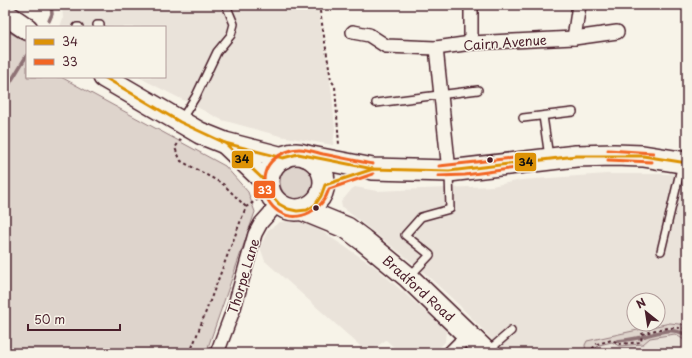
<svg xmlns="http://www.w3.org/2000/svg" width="692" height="358" font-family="'Playpen Sans',sans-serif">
<rect width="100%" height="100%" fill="#f7f3e8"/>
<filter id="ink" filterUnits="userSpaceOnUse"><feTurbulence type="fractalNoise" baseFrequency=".025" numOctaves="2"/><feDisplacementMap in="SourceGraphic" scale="8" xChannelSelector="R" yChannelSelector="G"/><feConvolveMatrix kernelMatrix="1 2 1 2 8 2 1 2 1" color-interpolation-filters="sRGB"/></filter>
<g filter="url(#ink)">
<!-- built -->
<g fill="#eae3da" fill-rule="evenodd">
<polygon points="62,5 318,5 332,94 335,129 333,145 280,136 222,120 146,81 139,77 165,77 165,27 60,27 63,18"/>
<path d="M607,174H672L687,176V325L670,323L585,345L586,353H505L458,304L418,267L342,207L341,202L352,189L355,187L377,191L492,186L521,180ZM634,300H658V324H634Z"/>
<polygon points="303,219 374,266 446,330 445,342 434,353 400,353 386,340 368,353 265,261 260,247 268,230 280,222"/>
<polygon points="675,334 687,342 687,353 591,353 599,345 612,342 619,346 650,338"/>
</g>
<!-- green -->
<g fill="#ded4cc" stroke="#947a7c">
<polygon points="5,30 27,42 27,77 61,77 225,166 248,192 255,212 206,353 5,353"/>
<circle cx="297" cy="182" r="17"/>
<polygon points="670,323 687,325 687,342 675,334 650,338 643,344 619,346 612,342 599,345 591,353 586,353 585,345 587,341"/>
</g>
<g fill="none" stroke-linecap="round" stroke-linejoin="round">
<!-- stream -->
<g stroke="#8e7275" stroke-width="3.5">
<polyline points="49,21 52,14 51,5"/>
<polyline points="5,91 27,55"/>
<path d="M617,341C627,340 636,339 645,336C661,332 671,327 687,335"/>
</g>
<defs>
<g id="service">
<polyline points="97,25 100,25 100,27"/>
<polyline points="77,27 79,27"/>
<polyline points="376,103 478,90"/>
<polyline points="543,116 549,157"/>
<polyline points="523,118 573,112"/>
<polyline points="181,120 196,96 217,52 231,35 234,24 226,5"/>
<polyline points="661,251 682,164"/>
<polyline points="410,276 430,255 405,235 421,217 450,209 449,173"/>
<polyline points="488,351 511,331"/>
</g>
<g id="minor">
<polyline points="471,5 471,43"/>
<polyline points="353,32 369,35 386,46 436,48 471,43 574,38 617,32"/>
<polyline points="574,38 579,5"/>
<polyline points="436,48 449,171"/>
<polyline points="217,353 234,308 255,234 261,223 278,204"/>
<polyline points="450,353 469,334"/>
</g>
<g id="primary">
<polyline points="5,14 27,29"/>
<polyline points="104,77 200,133 225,143 283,158"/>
<polyline points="226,144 268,184"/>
<circle cx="296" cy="182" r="28"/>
<polyline points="306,156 373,169 449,171 576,156 614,155 643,156 687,163"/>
<polyline points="303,210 347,228 363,240 408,277 487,353"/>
</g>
</defs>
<!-- service casing -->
<use href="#service" stroke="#4a1f2b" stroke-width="10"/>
<!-- minor casing -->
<use href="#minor" stroke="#4a1f2b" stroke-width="16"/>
<!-- primary casing -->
<use href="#primary" stroke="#4a1f2b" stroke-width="24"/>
<!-- path -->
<g stroke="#4a1f2b" stroke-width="2" stroke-dasharray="3 3" stroke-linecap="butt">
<polyline points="319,5 331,80 335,86 339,145"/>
<polyline points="181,139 175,148 181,161 223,184 246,207"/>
<polyline points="190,353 246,207 260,198"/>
<path d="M588,353L597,344L612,340L620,344L641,342L642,334C657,329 671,326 687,329"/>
</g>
<!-- service -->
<use href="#service" stroke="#f7f3e8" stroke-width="7"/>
<!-- minor -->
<use href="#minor" stroke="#f7f3e8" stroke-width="13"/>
<!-- primary -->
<use href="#primary" stroke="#f7f3e8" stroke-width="21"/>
<defs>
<g id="bus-1">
<polyline points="104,77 180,122 225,143 268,184 272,196 279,204 288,209 297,211 307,210 315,205 321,196 325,185 373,169 449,171 576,156 643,156 687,163"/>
<polyline points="221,142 283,158 298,154 373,169"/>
</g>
<g id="bus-2">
<polyline points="608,150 653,153"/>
<polyline points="608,160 652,162"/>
<path d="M373,164C356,161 339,157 323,154C315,152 306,149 299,149C290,149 280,154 274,159C258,173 262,201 279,212C300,224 323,209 329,189L373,174"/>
<polyline points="439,166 523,157"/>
<polyline points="438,176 465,175 524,167"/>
</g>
</defs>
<!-- bus-1 casing -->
<use href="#bus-1" stroke="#f7f3e8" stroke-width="6"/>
<!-- bus-2 casing -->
<use href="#bus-2" stroke="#f7f3e8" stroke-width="6"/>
<!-- bus-1 -->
<use href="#bus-1" stroke="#dd9206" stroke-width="3"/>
<!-- bus-2 -->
<use href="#bus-2" stroke="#f26522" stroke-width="3"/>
</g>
</g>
<!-- markers -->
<g fill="#4a1f2b" stroke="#f7f3e8" stroke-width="1.5">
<circle cx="490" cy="160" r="3.5"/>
<circle cx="316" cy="208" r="3.5"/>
</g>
<g text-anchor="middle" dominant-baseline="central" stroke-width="3" stroke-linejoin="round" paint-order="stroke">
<!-- street labels -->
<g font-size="13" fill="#4a1f2b" stroke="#f7f3e8">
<text transform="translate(505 42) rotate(-4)">Cairn Avenue</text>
<text transform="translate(243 276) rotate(-73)">Thorpe Lane</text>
<text transform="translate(419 288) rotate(42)">Bradford Road</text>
</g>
</g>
<g stroke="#f7f3e8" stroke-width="1.5">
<rect x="231" y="150" width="23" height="19" rx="4" fill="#dd9206"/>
<rect x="514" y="152" width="23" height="20" rx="4" fill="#dd9206"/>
<rect x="253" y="180" width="23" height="19" rx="4" fill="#f26522"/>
</g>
<g font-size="11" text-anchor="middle" font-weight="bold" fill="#fff">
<text x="265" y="194">33</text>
</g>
<g font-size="11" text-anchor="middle" font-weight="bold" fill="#111">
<text x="242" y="163">34</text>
<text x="526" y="166">34</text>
</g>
<!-- margin -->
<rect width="692" height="358" fill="none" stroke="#f7f3e8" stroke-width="20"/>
<rect x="10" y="10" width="672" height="338" fill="none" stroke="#4a1f2b" stroke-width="1.5" filter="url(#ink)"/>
<!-- legend -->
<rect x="26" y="26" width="140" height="52" fill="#f7f3e8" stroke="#b29e9c"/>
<rect x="34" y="39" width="20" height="6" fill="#dd9206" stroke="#b29e9c"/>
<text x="62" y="46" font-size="12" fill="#4a1f2b">34</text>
<rect x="34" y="59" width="20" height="6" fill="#f26522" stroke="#b29e9c"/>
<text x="62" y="66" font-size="12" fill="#4a1f2b">33</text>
<!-- north arrow -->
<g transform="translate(646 312) rotate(330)"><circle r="19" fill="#f7f3e8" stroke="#b29e9c"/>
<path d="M0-3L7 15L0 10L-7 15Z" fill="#4a1f2b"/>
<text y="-6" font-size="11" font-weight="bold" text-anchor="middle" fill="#4a1f2b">N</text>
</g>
<!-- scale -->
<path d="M28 324v6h92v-6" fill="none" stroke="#4a1f2b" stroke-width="2"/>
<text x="34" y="324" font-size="12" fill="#4a1f2b" stroke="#f7f3e8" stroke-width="3" paint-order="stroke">50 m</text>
</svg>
